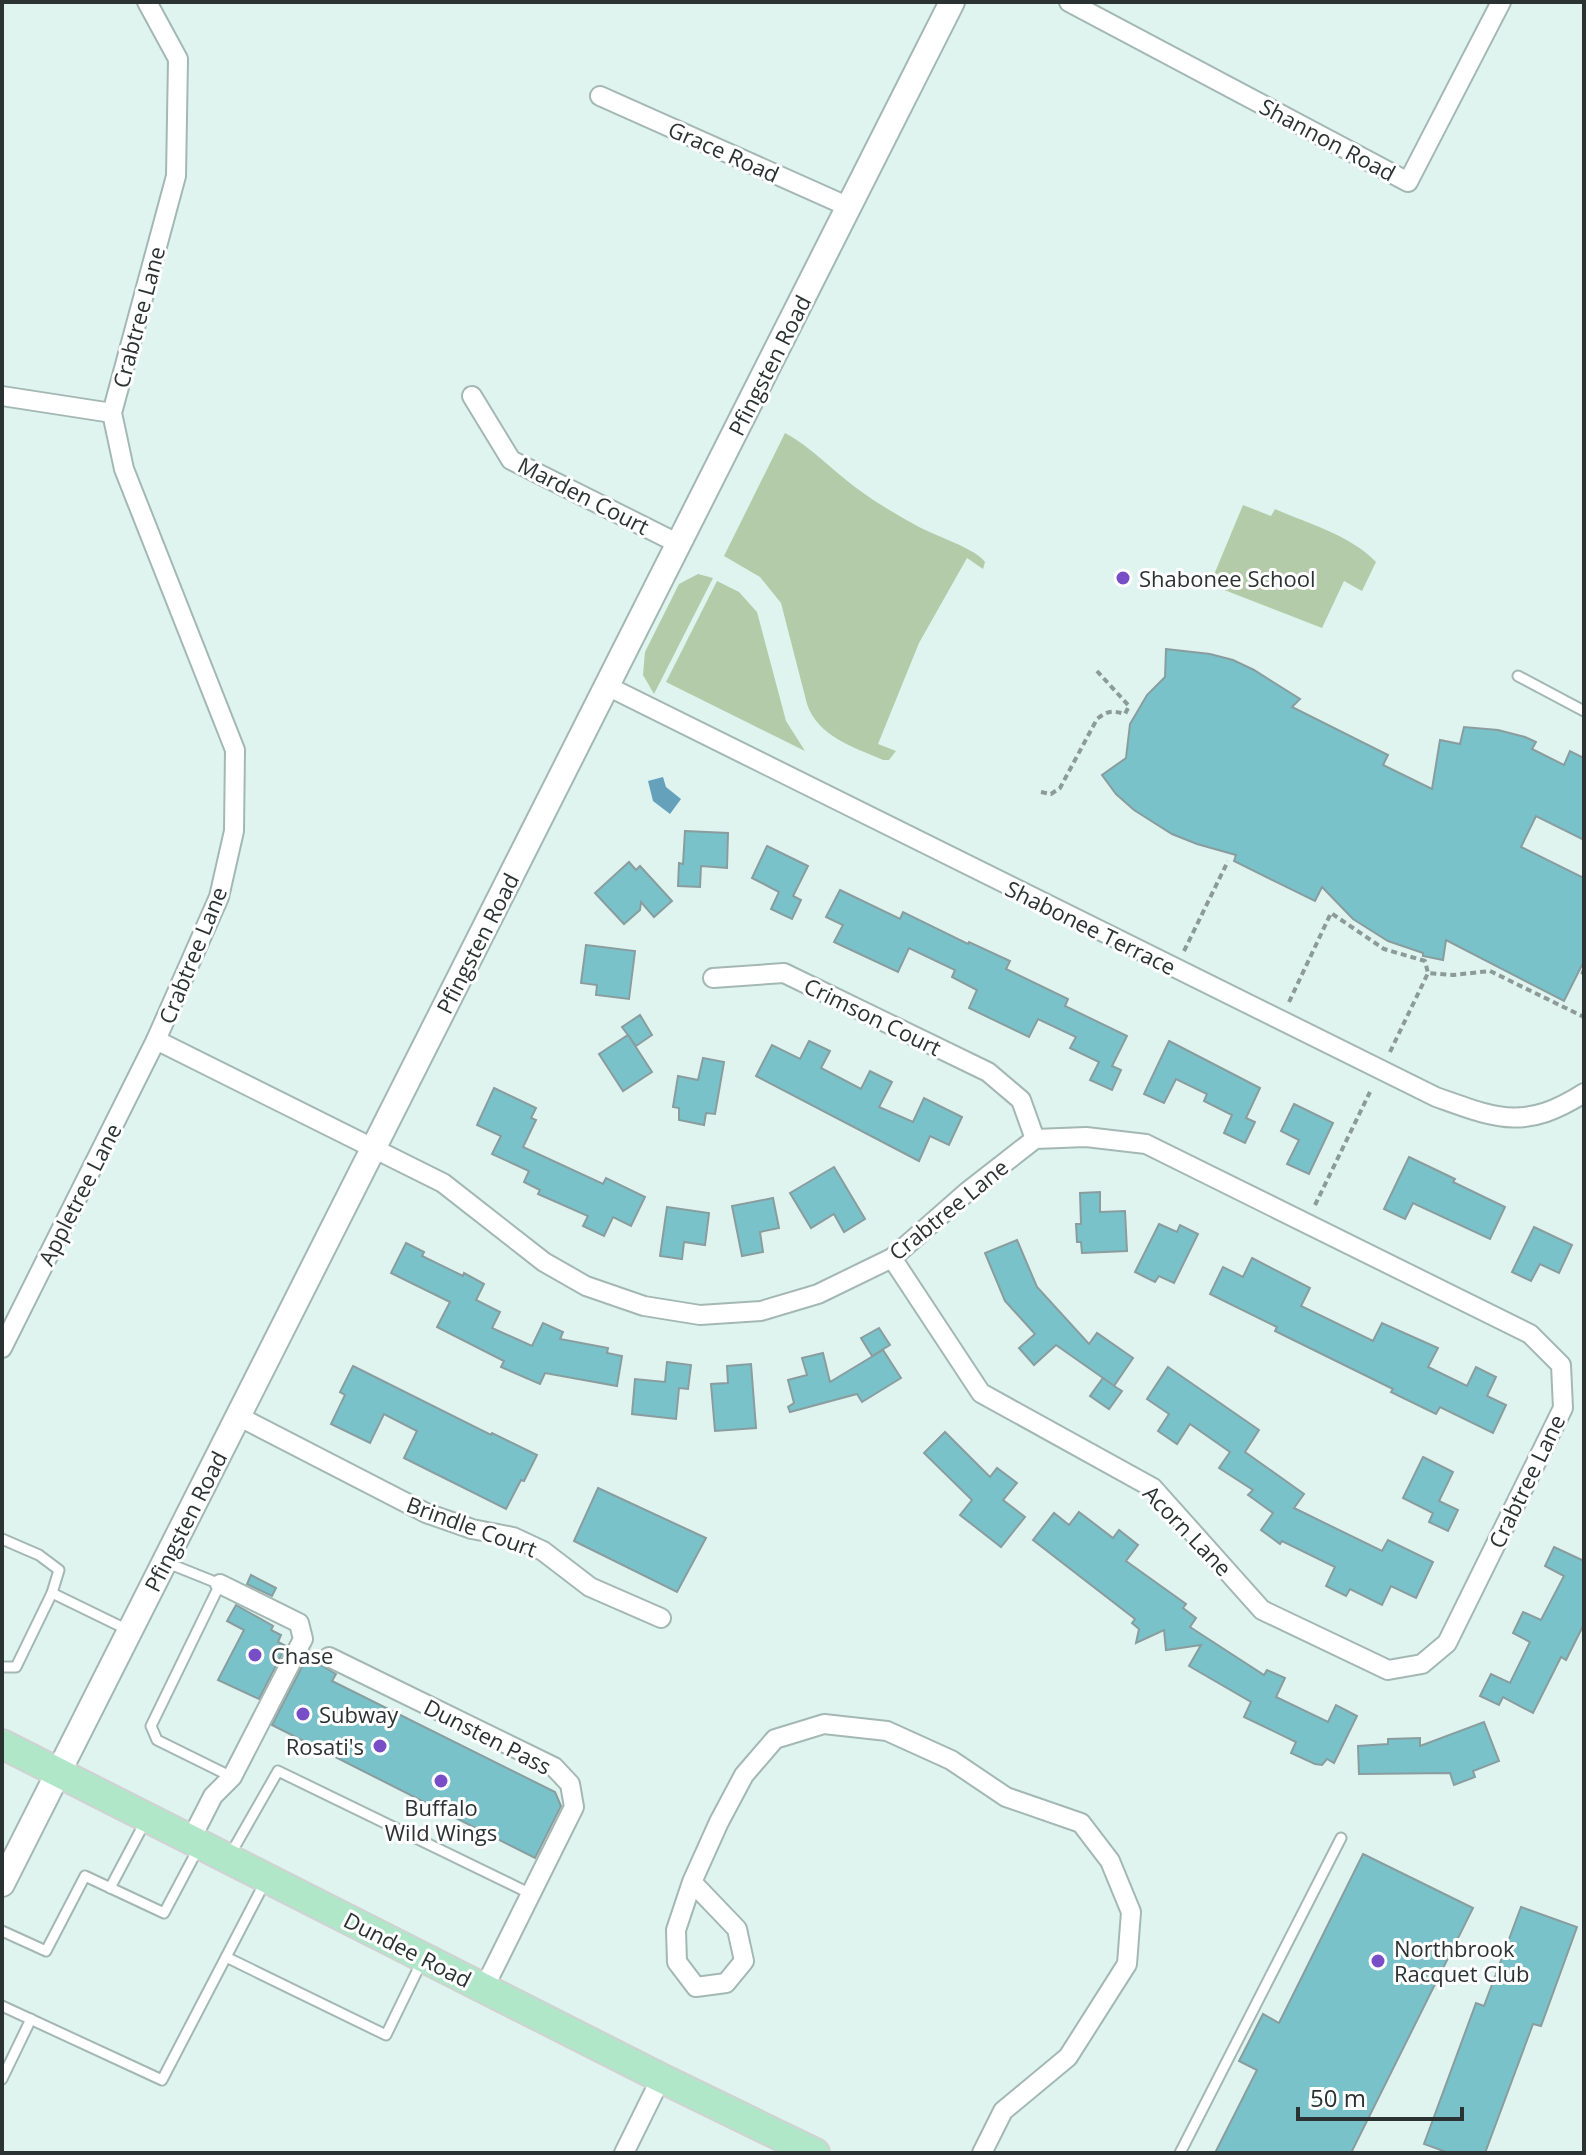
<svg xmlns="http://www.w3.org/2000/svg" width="1586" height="2155" font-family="'Open Sans',sans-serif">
<rect width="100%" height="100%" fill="#dff4ef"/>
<!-- green -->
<g fill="#b3cba9">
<path d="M785,433C811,447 831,469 855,487C875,502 897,515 919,527C934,535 978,550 985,562L983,569L967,558L919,643L878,744L896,751L889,760H883C854,747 818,737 807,704L781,603L760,577L724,556Z"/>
<path d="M1243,505L1271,516L1275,509C1309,524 1350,535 1376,562L1362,591L1344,581L1322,628L1214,586L1213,577Z"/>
<polygon points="698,574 713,578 654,694 643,675 645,652 679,584"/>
<polygon points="717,581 739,592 757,612 786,721 805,751 666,682"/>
</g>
<!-- water -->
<polygon fill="#65a1bb" points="663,777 666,787 681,799 670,814 653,801 648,781"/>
<!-- building -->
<g fill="#7ac2ca" stroke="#899d9f" stroke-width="2">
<polygon points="1166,649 1210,654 1233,660 1254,670 1300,699 1292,707 1388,755 1383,765 1432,789 1440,740 1460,744 1464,727 1498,730 1525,737 1536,742 1532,749 1564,765 1570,751 1584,758 1584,840 1536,816 1521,847 1584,878 1584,961 1564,1001 1446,940 1443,960 1423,956 1423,953 1388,941 1353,919 1322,887 1315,901 1234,861 1236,855 1197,844 1172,834 1134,810 1116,794 1102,775 1126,758 1130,724 1147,695 1165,677"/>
<polygon points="685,831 728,833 727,868 701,866 700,887 678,886 679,863 683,864"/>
<polygon points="767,846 808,866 793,896 801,900 792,919 771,909 779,892 752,878"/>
<polygon points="629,862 636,870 640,866 672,901 654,917 641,902 640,910 624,924 595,893"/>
<polygon points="840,890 900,919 903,912 968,944 969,942 1010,961 1006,969 1068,999 1065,1006 1127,1036 1112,1066 1121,1070 1112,1090 1090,1080 1099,1062 1070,1048 1076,1037 1038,1019 1029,1037 969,1008 977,990 952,977 955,970 909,948 898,972 834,942 843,925 826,917"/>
<polygon points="586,945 635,951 629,999 596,995 597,985 581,983"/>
<polygon points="640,1015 652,1035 636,1046 622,1027"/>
<polygon points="628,1035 652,1072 623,1091 599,1054"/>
<polygon points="809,1041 830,1051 821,1068 861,1089 870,1071 892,1082 879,1107 913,1122 924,1098 962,1117 949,1145 930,1136 919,1161 756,1076 772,1045 800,1059"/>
<polygon points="1169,1041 1260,1088 1246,1118 1255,1122 1245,1143 1224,1133 1232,1115 1204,1101 1207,1094 1176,1079 1164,1103 1144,1094"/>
<polygon points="703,1058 724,1062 715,1114 706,1113 704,1125 679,1120 679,1108 673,1107 678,1076 698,1080"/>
<polygon points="494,1088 536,1108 531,1118 536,1120 523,1147 603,1184 606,1178 645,1197 631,1226 613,1217 604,1236 583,1226 588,1216 538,1194 540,1190 524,1182 529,1171 492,1154 501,1136 477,1125"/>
<polygon points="1294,1104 1333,1123 1309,1174 1287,1164 1299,1140 1281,1131"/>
<polygon points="1409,1157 1455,1179 1453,1182 1505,1207 1490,1239 1413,1203 1405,1219 1384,1209"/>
<polygon points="834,1167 865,1219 844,1232 834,1214 811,1228 790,1193"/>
<polygon points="1100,1192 1100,1212 1125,1211 1127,1251 1082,1253 1081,1242 1077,1242 1076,1224 1081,1224 1080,1193"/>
<polygon points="773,1198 779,1228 760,1232 763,1252 742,1256 732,1206"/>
<polygon points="667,1207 709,1213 705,1245 684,1242 682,1259 660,1256"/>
<polygon points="1159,1224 1177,1232 1180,1225 1198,1234 1174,1283 1159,1276 1155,1282 1135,1272"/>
<polygon points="1534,1227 1572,1245 1559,1273 1540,1264 1531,1281 1512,1272"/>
<polygon points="1017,1240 1037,1287 1089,1344 1097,1333 1133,1358 1114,1386 1122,1391 1109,1409 1090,1396 1103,1378 1113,1385 1056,1345 1034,1365 1019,1348 1035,1334 1005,1301 985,1253"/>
<polygon points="406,1243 424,1252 422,1256 463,1276 464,1273 484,1284 476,1300 500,1312 492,1328 532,1346 543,1323 563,1332 560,1339 608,1348 607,1353 622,1356 617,1386 545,1373 540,1384 501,1367 504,1361 437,1327 450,1302 391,1273"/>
<polygon points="1252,1258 1310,1288 1301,1306 1373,1341 1382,1323 1438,1348 1428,1367 1467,1386 1476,1367 1496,1377 1487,1396 1506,1405 1493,1433 1440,1407 1436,1414 1391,1392 1393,1389 1275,1331 1277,1327 1210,1294 1223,1267 1243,1277"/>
<polygon points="879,1328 890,1345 872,1356 861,1338"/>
<polygon points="883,1350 901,1378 862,1402 857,1394 790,1412 788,1407 794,1403 788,1380 807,1375 802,1358 823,1353 830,1382"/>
<polygon points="667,1362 691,1365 688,1389 679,1388 676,1419 632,1414 635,1379 665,1382"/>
<polygon points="751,1364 756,1428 715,1431 711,1384 728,1383 727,1366"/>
<polygon points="353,1366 491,1435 492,1433 537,1455 524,1481 521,1480 506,1509 404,1458 417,1431 384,1414 370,1443 331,1424 345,1395 340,1392"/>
<polygon points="1168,1367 1259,1430 1245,1452 1304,1494 1294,1508 1382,1551 1388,1540 1433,1562 1416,1598 1391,1586 1382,1605 1350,1589 1346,1596 1326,1586 1335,1567 1282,1541 1280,1544 1261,1530 1273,1513 1248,1495 1253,1490 1219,1468 1230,1452 1190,1424 1177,1444 1158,1431 1169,1414 1147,1399"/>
<polygon points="945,1432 990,1477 997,1468 1017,1483 1003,1500 1025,1517 1001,1547 960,1515 972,1500 924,1453"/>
<polygon points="1423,1457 1453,1472 1439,1501 1458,1510 1448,1531 1429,1522 1433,1513 1403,1498"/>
<polygon points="598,1488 706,1538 677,1592 574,1541"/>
<polygon points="1079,1512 1113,1538 1119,1530 1138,1545 1126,1561 1186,1604 1183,1608 1196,1618 1190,1627 1264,1675 1267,1670 1285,1678 1276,1697 1328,1722 1336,1705 1357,1716 1334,1763 1327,1759 1322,1765 1315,1764 1291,1753 1296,1742 1244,1717 1251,1702 1189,1666 1201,1645 1166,1650 1164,1630 1136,1643 1139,1629 1132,1623 1135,1619 1033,1540 1054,1513 1069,1525"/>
<polygon points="1554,1547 1584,1561 1584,1624 1566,1660 1561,1657 1533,1713 1503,1697 1499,1705 1480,1696 1491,1674 1510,1683 1530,1642 1513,1633 1523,1612 1541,1620 1564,1576 1545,1566"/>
<polygon points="251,1575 276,1588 272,1596 247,1584"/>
<polygon points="236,1605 273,1626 271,1630 281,1635 278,1642 286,1646 259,1699 218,1680 244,1630 227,1621"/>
<polygon points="307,1657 336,1674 332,1681 555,1792 561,1806 535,1858 272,1725"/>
<polygon points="1484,1722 1499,1761 1473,1771 1475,1777 1454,1785 1450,1773 1359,1774 1358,1746 1388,1744 1388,1739 1420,1738 1420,1746"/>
<polygon points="1363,1854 1473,1908 1351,2153 1215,2153 1257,2070 1239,2061 1263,2014 1279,2023"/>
<polygon points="1521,1907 1577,1927 1541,2026 1533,2024 1485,2153 1449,2153 1424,2144 1476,2003 1484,2006"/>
</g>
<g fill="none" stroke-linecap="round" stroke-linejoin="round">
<defs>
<g id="lane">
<polyline points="1518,676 1584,711"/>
<polyline points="2,1539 39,1555 59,1570 52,1593"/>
<polyline points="165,1562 220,1584 151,1726 157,1740 232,1777"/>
<polyline points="2,1667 16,1667 52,1593 130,1631"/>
<polyline points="230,1855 278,1771 531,1894"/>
<polyline points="265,1882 226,1957 386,2035 422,1961"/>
<polyline points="110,1888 146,1820"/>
<polyline points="2,1931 46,1951 85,1876 164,1913 199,1847"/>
<polyline points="2,2006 162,2080 226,1957"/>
<polyline points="2,2079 31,2019"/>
<polyline points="1180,2153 1341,1838"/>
</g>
<g id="street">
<polyline points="1069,2 1408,182 1501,2"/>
<polyline points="600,96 849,207"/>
<polyline points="2,396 112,413"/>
<polyline points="472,396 511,460 679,544"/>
<path d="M607,686L1436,1097C1498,1119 1524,1131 1584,1093"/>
<polyline points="713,978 784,973 988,1072 1021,1100 1035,1139"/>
<polyline points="156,1040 443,1183 544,1262 586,1286 644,1306 700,1315 761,1311 818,1294 892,1258 967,1192 1035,1139 1086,1137 1146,1144 1530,1334 1561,1365 1563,1408 1447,1643 1422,1664 1388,1670 1262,1610 1153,1488 981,1393 892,1258"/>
<polyline points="2,1348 156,1040 219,897 234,831 235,750 124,469 112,413 176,176 178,59 147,2"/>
<polyline points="238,1416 426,1513 472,1529 513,1537 543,1551 590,1587 661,1618"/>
<polyline points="329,1657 554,1767 570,1784 574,1807 484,1988"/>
<polyline points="191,1839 213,1796 232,1777 303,1639 299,1623 220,1584"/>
<polyline points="692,1882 737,1929 744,1961 726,1983 696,1987 677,1962 676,1930 692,1882 719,1822 744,1775 775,1739 824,1724 887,1731 951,1760 1006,1797 1081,1823 1110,1861 1131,1912 1127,1964 1068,2057 1003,2111 982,2153"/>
<polyline points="624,2153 661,2078"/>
</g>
<polyline id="secondary" points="2,1884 952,2"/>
<polyline id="primary" points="2,1744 661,2078 815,2153"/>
</defs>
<!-- lane casing -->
<use href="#lane" stroke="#a4b8b3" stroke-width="13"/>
<!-- street casing -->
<use href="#street" stroke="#a4b8b3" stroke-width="22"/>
<!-- secondary casing -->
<use href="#secondary" stroke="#a4b8b3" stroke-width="28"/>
<!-- primary casing -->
<use href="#primary" stroke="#d0d2d2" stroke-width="32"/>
<!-- path -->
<g stroke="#8c9b98" stroke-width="4" stroke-dasharray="6 4" stroke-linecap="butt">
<path d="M1041,792L1051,794L1060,788L1097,719C1107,711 1112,710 1125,714L1129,706L1097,671"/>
<polyline points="1184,951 1228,861"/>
<polyline points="1581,972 1584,973"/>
<polyline points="1289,1002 1331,913 1384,949 1425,961 1428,973"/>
<polyline points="1390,1052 1428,973 1453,975 1490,971 1584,1017"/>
<polyline points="1315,1205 1370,1092"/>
</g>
<!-- lane -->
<use href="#lane" stroke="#fff" stroke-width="9"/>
<!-- street -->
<use href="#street" stroke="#fff" stroke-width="18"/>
<!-- secondary -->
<use href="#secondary" stroke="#fff" stroke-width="24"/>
<!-- primary -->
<use href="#primary" stroke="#b0e7c9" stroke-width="28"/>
</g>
<!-- markers -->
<g fill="#784ec6" stroke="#fff" stroke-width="3">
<circle cx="1123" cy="578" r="8"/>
<circle cx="255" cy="1655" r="8"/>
<circle cx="303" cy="1714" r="8"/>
<circle cx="380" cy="1746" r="8"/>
<circle cx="441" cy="1781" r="8"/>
<circle cx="1378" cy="1961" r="8"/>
</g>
<g text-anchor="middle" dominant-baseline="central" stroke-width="6" stroke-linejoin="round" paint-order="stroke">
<!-- street labels -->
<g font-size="22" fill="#2b3332" stroke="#fff">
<text transform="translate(1328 139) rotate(28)">Shannon Road</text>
<text transform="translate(724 151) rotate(24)">Grace Road</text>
<text transform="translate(138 317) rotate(-75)">Crabtree Lane</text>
<text transform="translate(769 365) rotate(-63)">Pfingsten Road</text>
<text transform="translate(584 495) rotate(27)">Marden Court</text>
<text transform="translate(1091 927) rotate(26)">Shabonee Terrace</text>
<text transform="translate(477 943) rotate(-63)">Pfingsten Road</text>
<text transform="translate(192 955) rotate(-68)">Crabtree Lane</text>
<text transform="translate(873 1016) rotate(26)">Crimson Court</text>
<text transform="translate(79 1194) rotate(-63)">Appletree Lane</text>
<text transform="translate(948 1209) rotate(-39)">Crabtree Lane</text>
<text transform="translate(1526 1481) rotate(-64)">Crabtree Lane</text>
<text transform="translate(185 1521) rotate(-63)">Pfingsten Road</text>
<text transform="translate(472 1526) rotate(20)">Brindle Court</text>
<text transform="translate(1188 1530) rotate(46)">Acorn Lane</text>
<text transform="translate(488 1736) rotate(27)">Dunsten Pass</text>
<text transform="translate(408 1949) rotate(27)">Dundee Road</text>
</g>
<!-- poi labels -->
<g font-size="22" fill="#2b3332" stroke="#fff" text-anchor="start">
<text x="1139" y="578">Shabonee School</text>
<text x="271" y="1655">Chase</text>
<text x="319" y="1714">Subway</text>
<text x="364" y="1746" text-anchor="end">Rosati's</text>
<text x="441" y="1807" text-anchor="middle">Buffalo<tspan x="441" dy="25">Wild Wings</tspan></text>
<text x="1394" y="1948">Northbrook<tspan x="1394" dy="25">Racquet Club</tspan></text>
</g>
</g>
<!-- border -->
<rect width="1586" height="2155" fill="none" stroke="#2b3332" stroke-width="8"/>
<!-- scale -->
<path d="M1298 2107v12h164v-12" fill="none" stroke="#2b3332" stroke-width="4"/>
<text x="1310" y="2107" font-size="24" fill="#2b3332" stroke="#ffffff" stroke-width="6" paint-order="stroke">50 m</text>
</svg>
